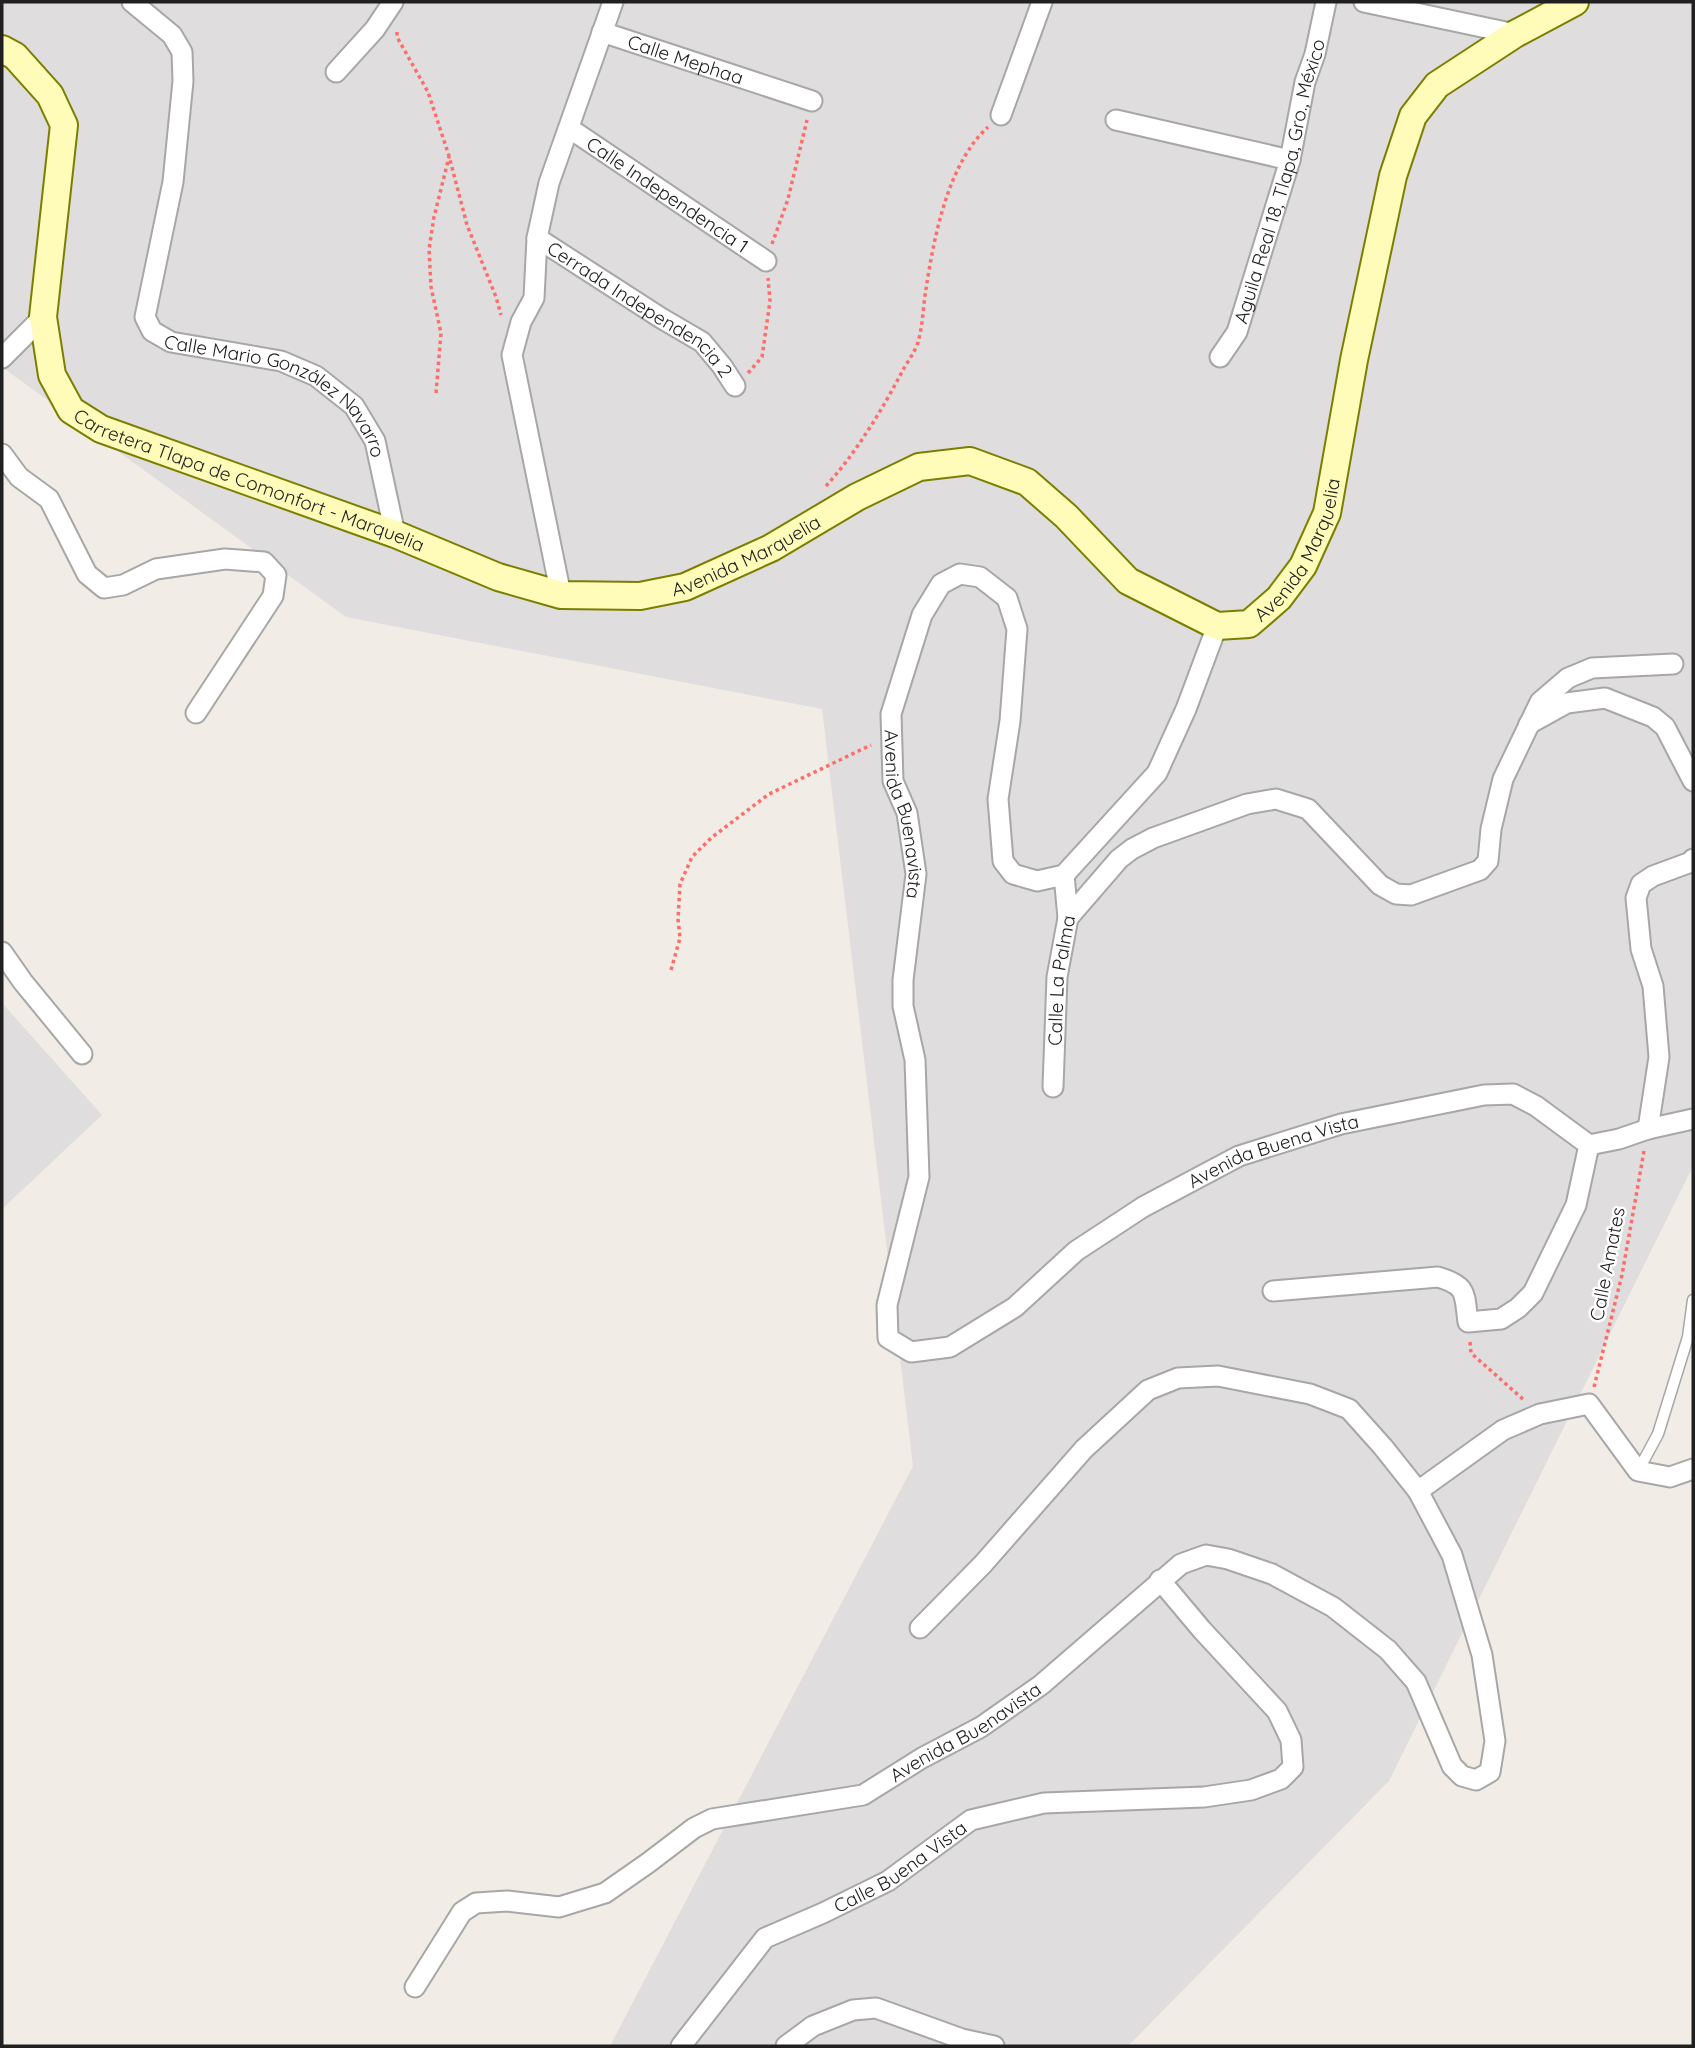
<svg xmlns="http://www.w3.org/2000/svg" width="1695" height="2048" font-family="Quicksand,sans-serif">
<rect width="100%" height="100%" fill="#f1ede6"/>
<!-- residential -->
<g fill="#dfdddd">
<polygon points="2,2 1693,2 1693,1166 1389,1781 1128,2046 610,2046 913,1466 822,709 346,617 2,367"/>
<polygon points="2,1003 102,1115 2,1209"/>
</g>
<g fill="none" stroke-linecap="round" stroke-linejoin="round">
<defs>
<polyline id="service" points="1638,1471 1658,1434 1688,1337 1693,1300"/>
<g id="minor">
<path id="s1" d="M132,2L172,35L182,52L183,81L173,182L145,317L152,331L171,342L281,361L316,376L354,406L375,441L395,534"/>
<polyline points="1364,2 1515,34"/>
<path id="s2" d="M602,32L812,101"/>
<polyline points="336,72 375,29 393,2"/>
<polyline points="1001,115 1042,2"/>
<polyline points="1116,120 1290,160"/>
<path id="s3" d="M569,128L766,261"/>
<path id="s4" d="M537,238L661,318L702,342L722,366L735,386"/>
<path id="s5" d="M1220,357L1237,332L1290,160L1305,82L1315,54L1326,2"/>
<polyline points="2,358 43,317"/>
<polyline points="2,454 19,477 49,499 87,574 104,588 123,585 156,569 225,559 264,562 276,575 273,596 196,713"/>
<polyline points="561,595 512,355 521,322 534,298 537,238 549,183 613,2"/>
<path id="s6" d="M1217,626L1186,709L1157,773L1064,875L1037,881L1013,874L1003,861L998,799L1010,721L1017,629L1007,598L980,577L960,574L941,584L922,615L891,714L893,781L907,813L916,874L903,980V1006L915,1060L919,1177L887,1305L888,1338L911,1352L950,1347L1015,1307L1076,1251L1143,1207L1239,1156L1341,1124L1484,1095L1513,1094L1536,1106L1589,1145L1619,1139L1648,1129L1693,1119"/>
<polyline points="1529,724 1567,703 1605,698 1653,717 1665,727 1693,781"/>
<polyline points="1068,918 1119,859 1132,849 1153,838 1247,804 1276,799 1308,809 1380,885 1396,894 1411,895 1480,870 1488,861 1491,829 1503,779 1540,702 1568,678 1592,668 1673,664"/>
<polyline points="2,952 23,982 82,1054"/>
<path id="s7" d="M1053,1087L1057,977L1068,918L1064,875"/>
<polyline points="1648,1129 1659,1057 1653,986 1641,949 1636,898 1641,884 1653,876 1691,862 1693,859"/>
<path d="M1273,1291L1438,1277C1468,1286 1464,1293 1468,1322L1501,1319L1518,1308L1533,1293L1576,1205L1589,1145"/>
<polyline points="1418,1491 1503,1430 1540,1414 1589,1404 1638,1471 1670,1477 1693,1469"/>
<path id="s8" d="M415,1987L462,1912L476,1903L507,1901L559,1907L605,1893L648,1863L694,1828L712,1819L863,1795L922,1758L981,1727L1041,1685L1181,1564L1206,1555L1228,1559L1272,1574L1333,1607L1388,1650L1416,1682L1452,1766L1462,1776L1476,1780L1490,1772L1495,1741L1482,1655L1452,1555L1418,1491L1383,1447L1349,1409L1310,1394L1218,1376L1178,1378L1148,1390L1084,1449L983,1564L920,1628"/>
<path id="s9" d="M681,2046L765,1938L823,1913L888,1881L971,1820L1044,1803L1204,1797L1251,1790L1281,1779L1293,1767L1291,1740L1277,1711L1202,1630L1160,1580"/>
<polyline points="786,2046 813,2026 853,2010 876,2008 962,2039 994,2046"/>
</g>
<g id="secondary">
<path id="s10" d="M2,49L15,56L50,95L64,125L43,317L52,375L71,410L101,429L395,534L498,577L561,595L640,596L685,587L771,548L857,497L919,467L970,461L1027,482L1066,516L1128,581L1217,626L1249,624L1279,598L1303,566L1327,513L1354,360L1393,176L1413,116L1437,85L1515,34L1575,2"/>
</g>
</defs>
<!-- service casing -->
<use href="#service" stroke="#a7a7a7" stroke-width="13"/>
<!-- minor casing -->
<use href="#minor" stroke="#a7a7a7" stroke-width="23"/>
<!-- secondary casing -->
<use href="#secondary" stroke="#7b7f00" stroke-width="30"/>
<!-- path -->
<g stroke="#ff6d6a" stroke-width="3.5" stroke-dasharray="3.5 3.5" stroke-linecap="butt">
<polyline points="397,32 397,37 428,92 449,156 467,225 496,297 501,315"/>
<polyline points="772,244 788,199 807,120"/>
<polyline points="748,373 762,357 770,301 768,278"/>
<polyline points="436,393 441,333 431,287 429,249 434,217 449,157"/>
<path d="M826,486C856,453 882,410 903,370C908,361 915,352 918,342C923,326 923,306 926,289C934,237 948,163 988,127"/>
<polyline points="671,970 680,938 678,919 680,884 692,857 711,838 769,794 871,745"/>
<polyline points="1470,1342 1471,1353 1525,1401"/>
<polyline points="1594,1387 1622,1275 1644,1151"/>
</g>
<!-- service -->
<use href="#service" stroke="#fff" stroke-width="10"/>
<!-- minor -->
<use href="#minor" stroke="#fff" stroke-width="19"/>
<!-- secondary -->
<use href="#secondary" stroke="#fefcb8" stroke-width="26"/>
</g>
<g text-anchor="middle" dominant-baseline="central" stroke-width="5" stroke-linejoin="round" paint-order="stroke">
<!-- street labels -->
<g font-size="19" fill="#202020" stroke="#fff">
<text stroke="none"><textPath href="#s2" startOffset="88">Calle Mephaa</textPath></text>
<text stroke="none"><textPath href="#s5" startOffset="187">Aguila Real 18, Tlapa, Gro., México</textPath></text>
<text stroke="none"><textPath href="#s3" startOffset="119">Calle Independencia 1</textPath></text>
<text stroke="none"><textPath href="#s4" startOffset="126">Cerrada Independencia 2</textPath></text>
<text stroke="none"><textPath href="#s1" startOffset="502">Calle Mario González Navarro</textPath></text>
<text stroke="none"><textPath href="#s10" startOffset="584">Carretera Tlapa de Comonfort - Marquelia</textPath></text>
<text stroke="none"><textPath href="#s10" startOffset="1782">Avenida Marquelia</textPath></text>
<text stroke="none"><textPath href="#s10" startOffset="1110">Avenida Marquelia</textPath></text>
<text stroke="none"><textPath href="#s6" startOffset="950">Avenida Buenavista</textPath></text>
<text stroke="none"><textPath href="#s7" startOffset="107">Calle La Palma</textPath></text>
<text stroke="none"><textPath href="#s6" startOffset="1930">Avenida Buena Vista</textPath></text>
<text transform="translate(1607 1264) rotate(-79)">Calle Amates</text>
<text stroke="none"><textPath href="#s8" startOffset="640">Avenida Buenavista</textPath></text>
<text stroke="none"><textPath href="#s9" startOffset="290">Calle Buena Vista</textPath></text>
</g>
</g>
<!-- border -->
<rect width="1695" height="2048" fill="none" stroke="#202020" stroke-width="7"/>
</svg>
